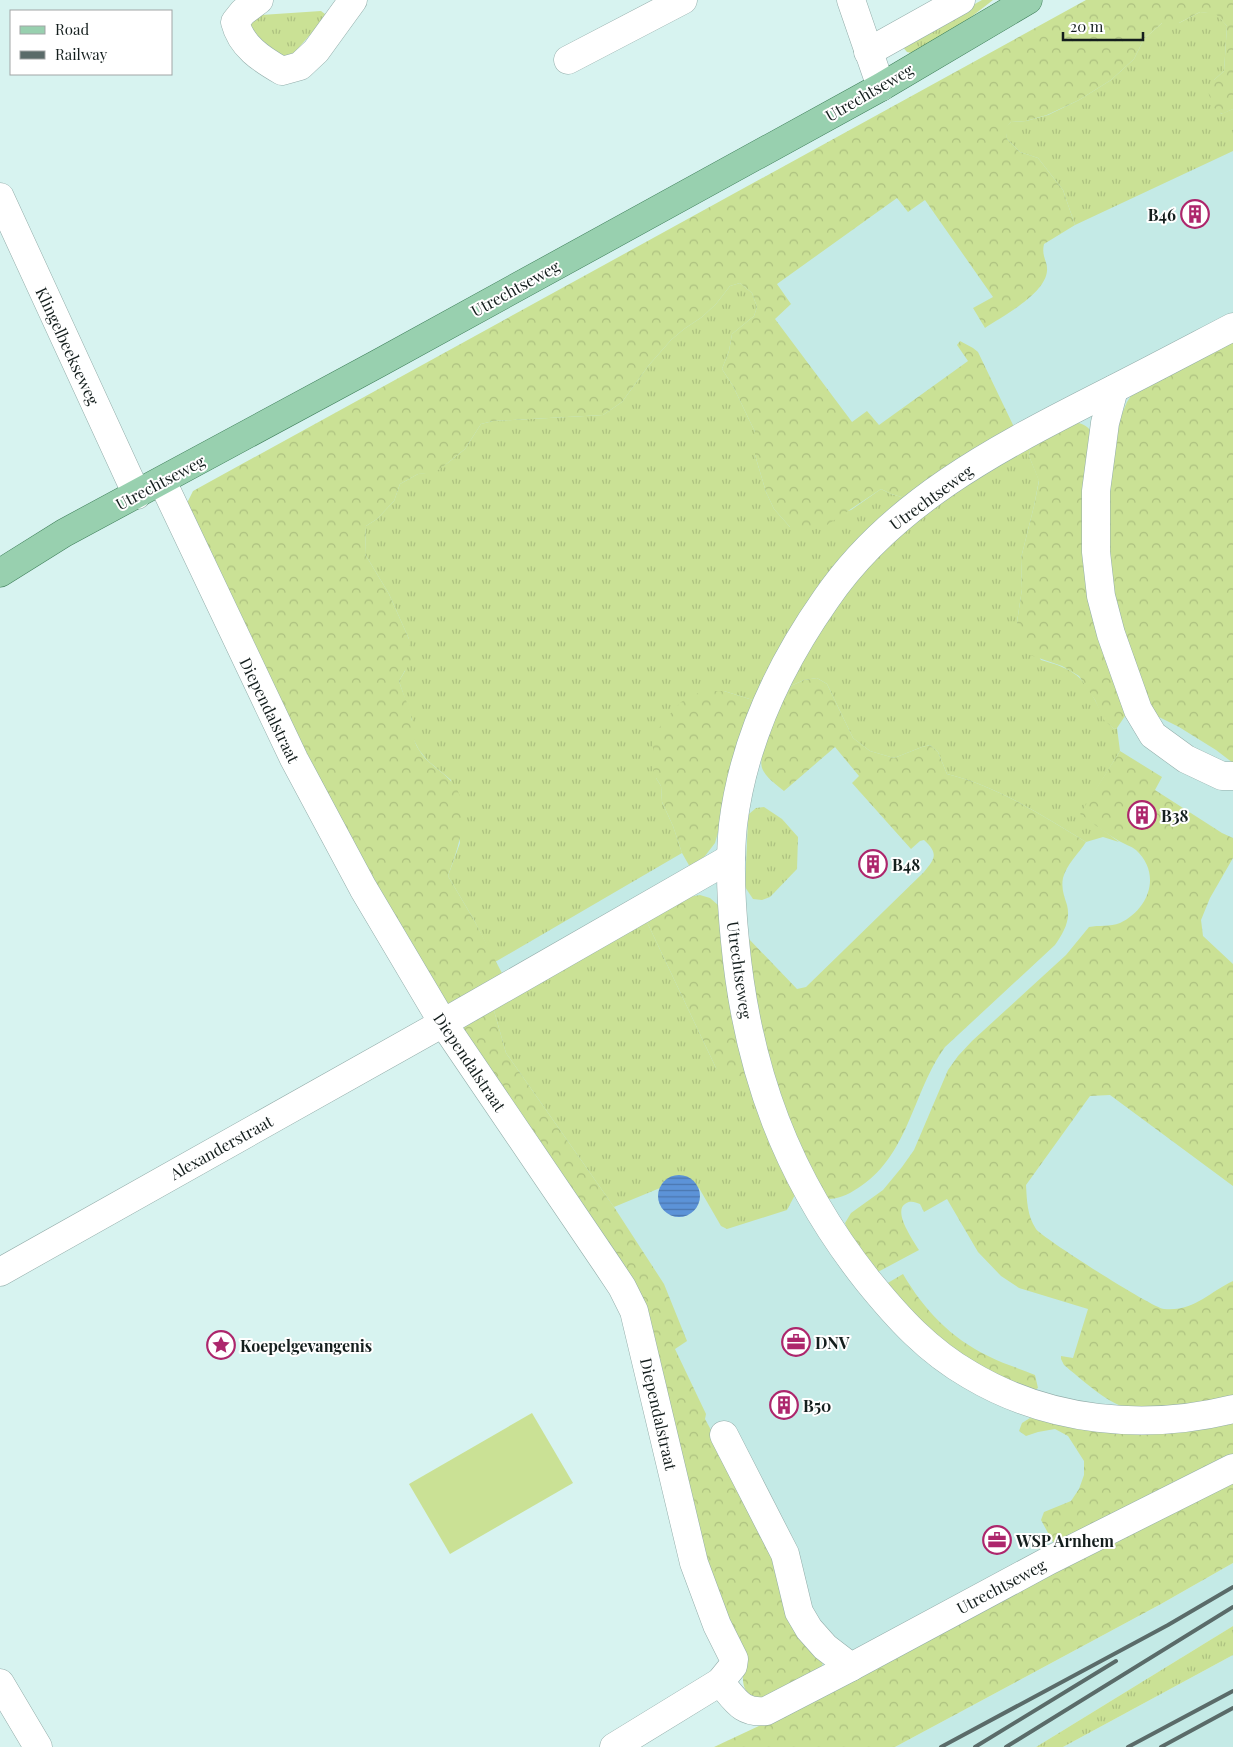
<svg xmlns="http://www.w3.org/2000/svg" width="1233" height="1747" font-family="'Playfair Display',serif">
<defs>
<pattern id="grass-tufts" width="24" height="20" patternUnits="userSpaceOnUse" patternTransform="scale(1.25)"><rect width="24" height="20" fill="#cae195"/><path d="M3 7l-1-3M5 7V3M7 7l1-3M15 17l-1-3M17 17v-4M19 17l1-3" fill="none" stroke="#adc180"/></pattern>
<pattern id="forest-crowns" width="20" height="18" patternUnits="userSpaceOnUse" patternTransform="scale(1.25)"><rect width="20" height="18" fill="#cae195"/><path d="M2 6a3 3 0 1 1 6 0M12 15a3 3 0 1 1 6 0" fill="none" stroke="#adc180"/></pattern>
<pattern id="water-rules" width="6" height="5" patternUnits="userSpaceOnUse" patternTransform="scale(1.25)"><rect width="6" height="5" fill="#5c93d8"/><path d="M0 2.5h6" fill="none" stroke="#4b77af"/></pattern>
</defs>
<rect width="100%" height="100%" fill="#d7f3f0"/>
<!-- built -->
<g fill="#c4eae6">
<polygon points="1233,0 1233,1490 778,1728 677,1406 200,493"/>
<polygon points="1233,1563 1233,1626 1036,1747 895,1747 1161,1604"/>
<polygon points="1233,1655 1233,1747 1063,1747"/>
</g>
<!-- grass -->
<g fill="url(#grass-tufts)">
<polygon points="982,0 993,0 966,21 912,53 907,52 901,45"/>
<polygon points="321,11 325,14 324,19 286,62 256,39 248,24 261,15"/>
<polygon points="1200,12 1216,13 1227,26 1224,71 1214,80 1221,114 1233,109 1233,151 1075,225 1063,190 1038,158 1020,152 1007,139 1005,128 1011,122 1026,121 1048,115 1079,100 1111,80 1134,59 1144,39 1162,23 1179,23"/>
<polygon points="740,283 752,293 757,307 754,316 732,334 729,351 722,369 733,386 755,432 755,455 766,492 774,509 790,527 851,510 881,489 891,494 905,498 756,701 724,691 656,778 661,786 662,802 673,826 682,853 495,962 474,920 448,876 460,843 451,780 428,761 419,750 412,736 412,720 399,681 405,671 409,639 389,594 365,554 366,526 377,519 394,501 400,484 418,474 434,472 449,462 465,449 481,424 493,421 603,415 622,402 649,365 671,340 684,329 702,317 716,304 730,286"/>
<path d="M1031,444L1029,456L1039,480L1034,506L1021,558L1022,589L1017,622L1041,660C1069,668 1081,673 1095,700C1102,713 1103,719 1114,729L1117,728L1120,751L1081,814L1119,842L1103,837L1086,842C1042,815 997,786 947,774L938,752L930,745L922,747L894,758L870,751L853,738L827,684L817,678L804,680L786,688L819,629L868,564L936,504Z"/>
<polygon points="764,807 782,819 798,837 797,869 770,897 762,900 753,899 745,887 748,820 749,814 756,808"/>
<polygon points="646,920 716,1068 750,1077 796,1193 787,1210 727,1229 721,1226 699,1188 663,1182 660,1188 614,1207 506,1053 493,1007"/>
<polygon points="1233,1626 1233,1655 1063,1747 1036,1747"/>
</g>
<!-- forest -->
<g fill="url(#forest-crowns)">
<path d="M1086,0H1233V109L1222,114L1214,108L1208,92L1214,80L1224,71L1227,26L1216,14L1200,12L1179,23H1162L1144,39L1134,59L1111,80L1079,100L1047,115L1026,121L1011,122L1006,128L1007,139L1020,152L1038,158L1063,190L1075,225L1044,244C1041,257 1048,261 1047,271C1045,294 1003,316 985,328L973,308L993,297L925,200L908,212L897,198L777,284L791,304L775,319L852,422L867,411L879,425L968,361L957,345L960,341L973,348L978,352L1014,427L905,498L891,494L881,489L824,527L810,530L790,527L774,509L766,492L755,455V432L733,386L722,369L729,351L732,334L754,316L757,307L752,293L740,283L730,286L716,304L702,317L684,329L671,340L649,365L622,402L603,415L493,421L481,424L465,449L449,462L434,473L418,474L400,484L394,501L377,519L366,526L365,554L389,594L409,639L411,660L399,681C403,694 410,708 412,721C414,733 412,739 419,750C427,763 439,769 449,779C475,804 458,848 448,876L474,920L503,975L451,1006L442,1005L337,819L186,505L193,491Z"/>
<polygon points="1233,338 1233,763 1216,750 1179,727 1157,716 1145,701 1119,631 1103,519 1118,423 1127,402 1136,388"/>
<path d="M1073,422C1083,423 1088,426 1093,434L1127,707L1125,716L1117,728L1114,729L1104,720L1095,700L1079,676L1062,666L1027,654L1023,646L1017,622L1022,589L1021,558L1034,506L1039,481L1029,456L1031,444Z"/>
<path d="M817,678L827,684L853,738L870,751L894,758L922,747L930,745L938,752L947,774C997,786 1042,815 1086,842C1079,853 1066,865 1063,878C1061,888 1064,896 1067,905C1071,921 1063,933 1055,945L945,1047C913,1091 909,1154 861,1186C851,1193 842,1198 830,1199L823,1195L780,1102L752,996L748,938L797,989L806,987L924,872C936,858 938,853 924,840L920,841L911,849L852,783L859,776L835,747L784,791C777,785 765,777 762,768C757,754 780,703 786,688L804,680Z"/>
<polygon points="702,691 724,691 756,701 715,843 705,856 690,867 682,853 673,826 662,802 661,786 656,778 653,767 653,744 661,724 681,702"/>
<path d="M1120,751L1162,777L1155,790L1222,833L1233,838V858L1210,898L1201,920L1203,936L1233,964V1186L1110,1095L1090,1096L1026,1185C1027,1201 1027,1215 1036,1229C1041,1237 1154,1309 1164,1309C1194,1312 1209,1292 1233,1281V1396C1199,1403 1161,1415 1127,1408C1107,1403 1080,1378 1064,1365L1061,1359V1356L1073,1358L1088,1309L1019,1288L1001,1276L978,1252L947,1199L924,1212L920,1204C915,1202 910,1200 905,1204C893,1212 913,1240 919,1250L876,1273L851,1239L845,1223L851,1213L883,1190L902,1167L914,1150L948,1070L958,1056L972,1041L1066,955L1089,927C1099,925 1110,927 1120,923C1149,909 1162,874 1136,850C1131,846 1124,844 1119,841C1105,833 1093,823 1080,814Z"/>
<polygon points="700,895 710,898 718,905 750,1077 726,1075 716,1068 646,920 689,897"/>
<path d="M493,1007L506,1053L614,1207L664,1284L687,1341L675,1349L706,1414L705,1419L780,1557L821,1655L823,1663L818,1674L759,1702C746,1693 742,1689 743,1673L715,1596L654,1346L458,1029Z"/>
<path d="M903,1274C924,1310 951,1338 988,1356C1003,1364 1019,1368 1035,1375L1038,1388L1033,1391L974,1365L943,1343L886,1284Z"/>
<polygon points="1030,1418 1095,1429 1233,1420 1233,1458 1065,1543 1053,1542 1041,1520 1044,1512 1071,1501 1079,1489 1084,1475 1084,1461 1068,1436 1055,1429 1038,1432 1026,1436 1019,1431 1022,1423"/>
<polygon points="1233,1477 1233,1563 1161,1604 895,1747 714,1747 761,1725"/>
</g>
<!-- pitch -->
<polygon fill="#cae195" points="532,1413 573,1483 450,1554 409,1484"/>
<!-- water -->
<circle fill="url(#water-rules)" cx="679" cy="1196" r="21"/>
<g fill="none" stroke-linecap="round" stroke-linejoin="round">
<defs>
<g id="street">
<path d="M259,0L243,12L235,22C241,46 261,59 282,71L300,66L316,51L353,0"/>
<polyline points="851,0 881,87"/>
<polyline points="868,52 961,0"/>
<polyline points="568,60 683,0"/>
<polyline points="0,197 137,495"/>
<path d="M1233,327C1187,351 1140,376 1094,399C994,450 891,504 826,599C779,666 743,743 733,825C729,864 731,902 735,941C747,1070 787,1179 868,1281C898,1318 928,1351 970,1375C1049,1422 1145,1431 1233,1409"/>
<polyline points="1114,389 1105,423 1096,491 1096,552 1101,596 1111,634 1138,710 1153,735 1186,759 1222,776 1233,776"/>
<polyline points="162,481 294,759 363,888 443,1023 606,1263 622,1287 634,1311 694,1563 717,1625 734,1659 733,1666 720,1682 614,1747"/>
<polyline points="0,1272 443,1023 731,858"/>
<polyline points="724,1435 785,1554 799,1612 809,1629 825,1647 851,1667 1050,1560 1233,1468"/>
<path d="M720,1682C735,1699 741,1714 766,1711L851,1667"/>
<polyline points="0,1683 38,1747"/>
</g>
<polyline id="primary" points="0,573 64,533 379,363 881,87 1028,0"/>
</defs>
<!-- street casing -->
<use href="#street" stroke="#93adaa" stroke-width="29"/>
<!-- primary casing -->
<use href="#primary" stroke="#3e7e59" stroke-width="29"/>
<!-- street -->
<use href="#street" stroke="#fff" stroke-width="28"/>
<!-- primary -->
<use href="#primary" stroke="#98d0af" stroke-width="28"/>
<!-- rail -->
<g stroke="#5a6b69" stroke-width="4">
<polyline points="941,1747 1168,1625 1233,1587"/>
<polyline points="975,1747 1116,1661"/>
<polyline points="1006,1747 1233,1607"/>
<polyline points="1128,1747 1233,1691"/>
<polyline points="1161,1747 1233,1708"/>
</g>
</g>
<!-- icons -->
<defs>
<symbol id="building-ring" viewBox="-11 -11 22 22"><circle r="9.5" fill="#fff" stroke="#ad266c" stroke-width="1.5"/><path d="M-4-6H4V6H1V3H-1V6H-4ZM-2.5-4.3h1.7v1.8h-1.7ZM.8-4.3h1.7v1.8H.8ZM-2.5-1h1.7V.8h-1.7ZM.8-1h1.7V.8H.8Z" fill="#ad266c"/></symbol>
<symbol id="office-ring" viewBox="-11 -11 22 22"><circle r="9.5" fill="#fff" stroke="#ad266c" stroke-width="1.5"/><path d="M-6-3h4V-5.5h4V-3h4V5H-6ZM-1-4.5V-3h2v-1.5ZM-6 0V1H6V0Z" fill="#ad266c"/></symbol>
<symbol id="sight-ring" viewBox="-11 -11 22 22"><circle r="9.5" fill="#fff" stroke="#ad266c" stroke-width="1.5"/><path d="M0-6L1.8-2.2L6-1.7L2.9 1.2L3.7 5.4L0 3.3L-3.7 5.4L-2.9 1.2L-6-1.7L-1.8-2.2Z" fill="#ad266c"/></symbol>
</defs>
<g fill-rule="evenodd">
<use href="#building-ring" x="1179" y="198" width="32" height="32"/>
<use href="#building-ring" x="1126" y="799" width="32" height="32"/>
<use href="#building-ring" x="857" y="848" width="32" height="32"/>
<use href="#office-ring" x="780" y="1326" width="32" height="32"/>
<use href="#sight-ring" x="205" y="1329" width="32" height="32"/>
<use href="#building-ring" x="768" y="1389" width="32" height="32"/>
<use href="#office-ring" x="981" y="1524" width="32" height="32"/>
</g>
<g text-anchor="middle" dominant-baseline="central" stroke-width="4" stroke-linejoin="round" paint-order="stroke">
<!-- street labels -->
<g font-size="16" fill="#141e1d" stroke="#fff">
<text transform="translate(869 92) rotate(-30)">Utrechtseweg</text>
<text transform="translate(515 288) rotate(-29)">Utrechtseweg</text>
<text transform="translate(68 346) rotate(65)">Klingelbeekseweg</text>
<text transform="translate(160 482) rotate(-28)">Utrechtseweg</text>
<text transform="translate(931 497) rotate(-36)">Utrechtseweg</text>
<text transform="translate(270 710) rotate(64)">Diependalstraat</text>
<text transform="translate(740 970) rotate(82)">Utrechtseweg</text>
<text transform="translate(470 1062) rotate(56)">Diependalstraat</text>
<text transform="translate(221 1147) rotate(-29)">Alexanderstraat</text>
<text transform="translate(659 1414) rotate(77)">Diependalstraat</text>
<text transform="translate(1001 1586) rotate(-28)">Utrechtseweg</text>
</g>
<!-- poi labels -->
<g font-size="16" font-weight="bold" fill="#141e1d" stroke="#fff" text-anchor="start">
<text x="1176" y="214" text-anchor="end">B46</text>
<text x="1161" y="815">B38</text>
<text x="892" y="864">B48</text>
<text x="815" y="1342">DNV</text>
<text x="240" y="1345">Koepelgevangenis</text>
<text x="803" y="1405">B50</text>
<text x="1016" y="1540">WSP Arnhem</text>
</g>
</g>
<!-- legend -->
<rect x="10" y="10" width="162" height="65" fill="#ffffff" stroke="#a1a5a5"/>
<rect x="20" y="26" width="25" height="8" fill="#98d0af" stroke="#a1a5a5"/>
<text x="55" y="35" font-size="15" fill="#141e1d">Road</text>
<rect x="20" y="51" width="25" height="8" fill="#5a6b69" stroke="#a1a5a5"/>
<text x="55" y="60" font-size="15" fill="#141e1d">Railway</text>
<!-- scale -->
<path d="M1063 32v8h80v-8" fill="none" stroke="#141e1d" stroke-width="2.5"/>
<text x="1070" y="32" font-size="15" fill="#141e1d" stroke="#ffffff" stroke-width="4" paint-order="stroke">20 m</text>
</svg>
